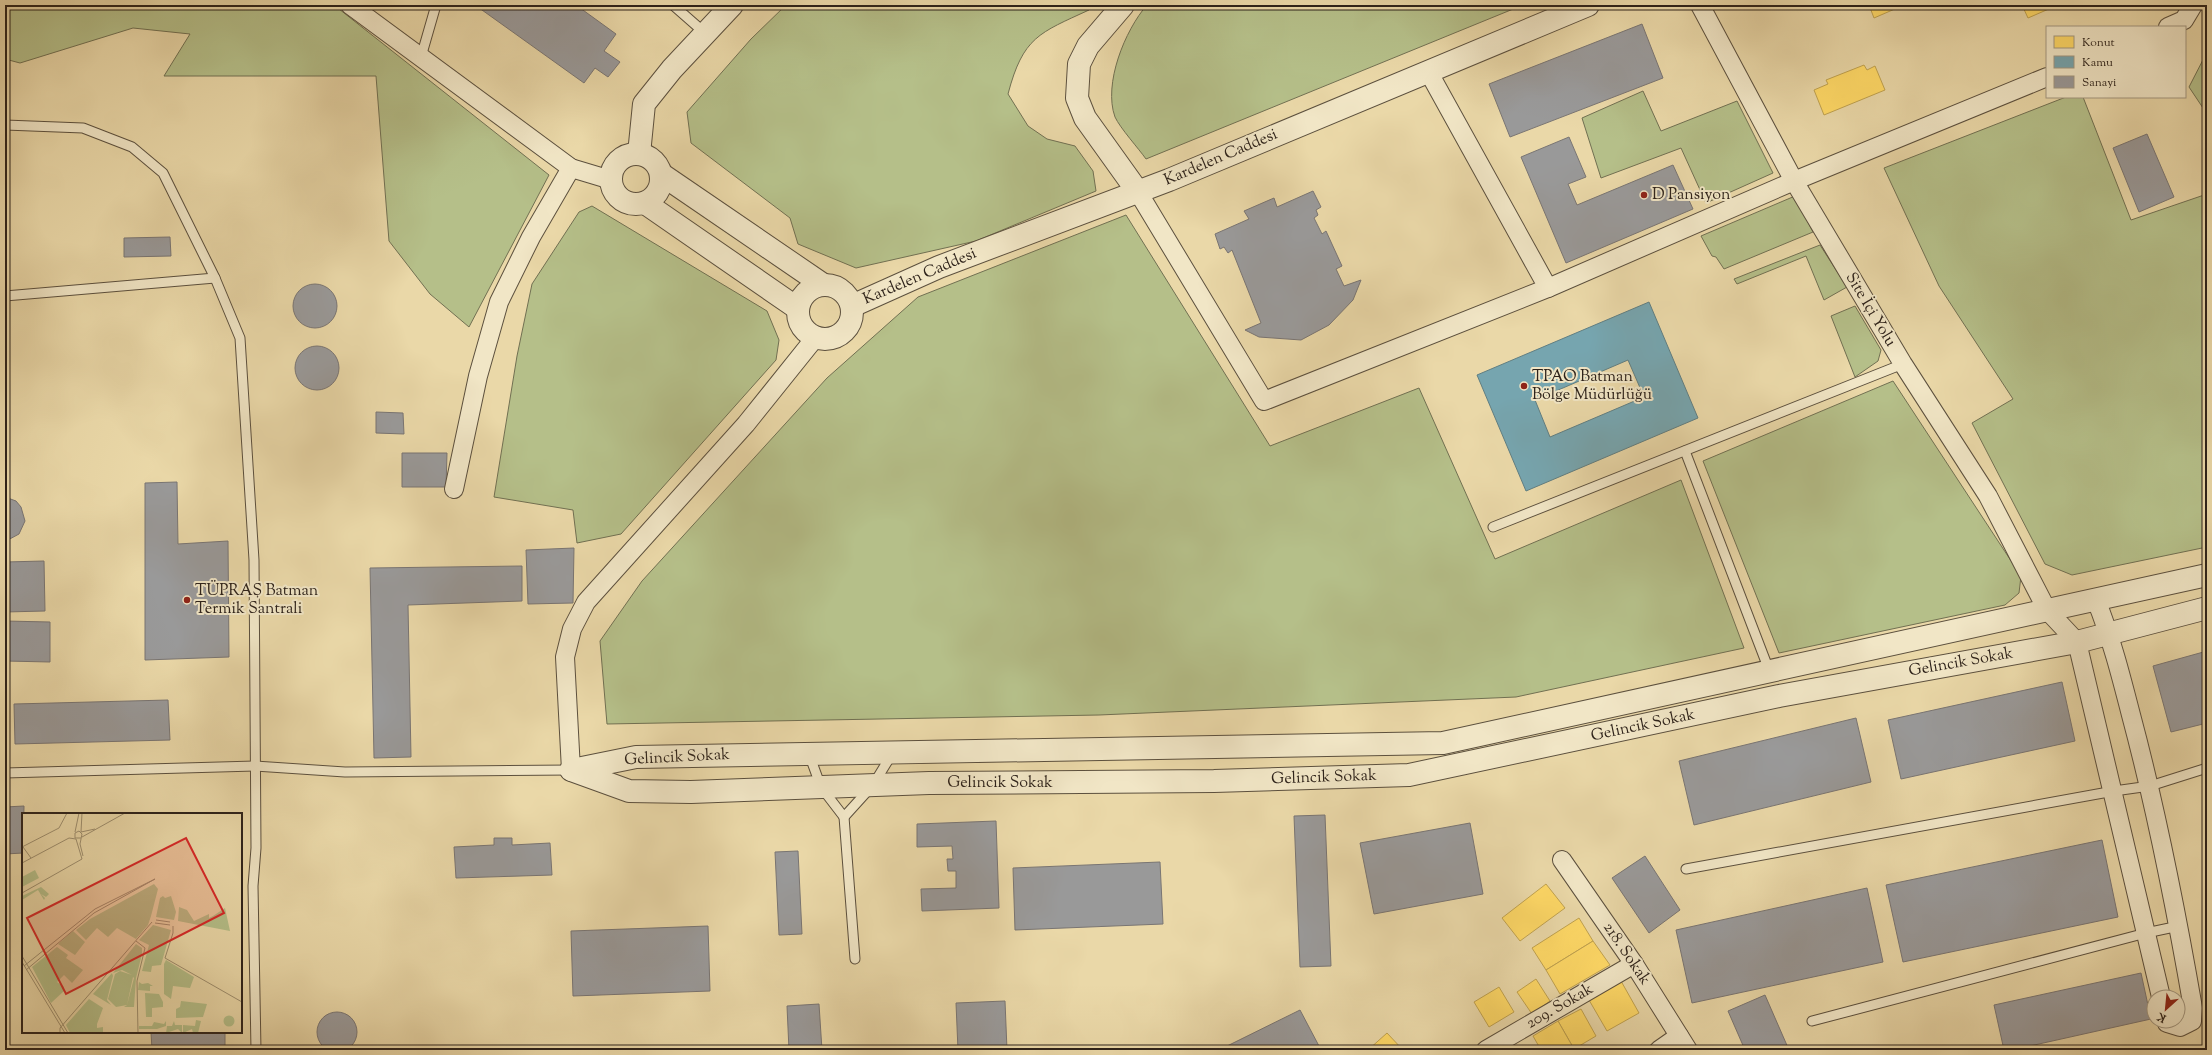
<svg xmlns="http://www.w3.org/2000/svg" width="2212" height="1055" font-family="'Sorts Mill Goudy',serif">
<rect width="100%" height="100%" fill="#ead8a8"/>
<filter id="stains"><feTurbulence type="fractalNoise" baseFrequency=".005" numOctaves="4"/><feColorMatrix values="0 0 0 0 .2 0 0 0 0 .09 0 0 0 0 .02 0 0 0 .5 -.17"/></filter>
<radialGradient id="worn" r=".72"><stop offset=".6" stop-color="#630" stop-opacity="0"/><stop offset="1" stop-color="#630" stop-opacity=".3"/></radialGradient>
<!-- green -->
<g fill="#b5bf89" stroke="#717052">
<polygon points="5,5 334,5 549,175 469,327 430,294 389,241 376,76 164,76 190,34 133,28 20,63 5,59"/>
<path d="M786,5H1094L1089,10C1039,33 1023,37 1008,94L1028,126L1047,139L1075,146L1093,171L1096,191L976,241L856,268L798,244L790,218L691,143L687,112L751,39Z"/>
<path d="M1147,5H1523L1146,159C1139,149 1120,128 1115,117C1103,84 1125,30 1147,5Z"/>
<polygon points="2207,52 2207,114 2189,87"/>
<polygon points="1643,91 1661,131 1737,101 1773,173 1706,203 1681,148 1601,178 1582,118"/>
<polygon points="2066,97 2083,97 2131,220 2207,194 2207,547 2072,575 2045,564 1972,423 2013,399 1939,286 1884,168"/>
<polygon points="1795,196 1813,232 1724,269 1716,257 1712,256 1701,236"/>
<polygon points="592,206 767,311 779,340 776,360 621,534 577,543 573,510 494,497 517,356 532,284 579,212"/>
<polygon points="1126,215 1270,446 1419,388 1495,559 1681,480 1744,648 1516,697 1099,715 607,724 600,641 642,581 827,378 918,297"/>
<polygon points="1820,245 1847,287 1824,300 1806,256 1737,284 1734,279"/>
<polygon points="1855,306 1881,350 1878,361 1855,377 1831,316"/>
<polygon points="1893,381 2021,576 2019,593 2005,605 1779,653 1703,461"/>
</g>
<!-- homes -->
<g fill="#ffd966" stroke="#c0a24f">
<polygon points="1869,5 1904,5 1874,18"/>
<polygon points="2022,5 2058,5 2028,18"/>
<polygon points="1864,65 1867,70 1875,66 1885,90 1824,115 1814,90 1828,84 1826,80"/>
<polygon points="1546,884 1565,908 1520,941 1502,918"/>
<polygon points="1579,918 1593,941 1546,970 1532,948"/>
<polygon points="1593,941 1610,965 1560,994 1546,970"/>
<polygon points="1536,979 1550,1001 1532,1014 1517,992"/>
<polygon points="1621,981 1639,1013 1607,1031 1589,1000"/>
<polygon points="1499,987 1514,1012 1489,1027 1474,1002"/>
<polygon points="1581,1009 1596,1036 1574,1049 1558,1021"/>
<polygon points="1558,1021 1574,1049 1541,1050 1533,1036"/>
<polygon points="1387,1033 1403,1050 1368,1050"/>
</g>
<!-- public -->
<path fill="#76a5af" stroke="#607e82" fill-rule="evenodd" d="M1649,302L1698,418L1526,491L1477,375ZM1628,360L1644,397L1550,437L1535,400Z"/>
<!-- industry -->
<g fill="#999" stroke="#797573">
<polygon points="475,5 576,5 616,34 604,51 620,62 608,77 595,68 584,83"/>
<polygon points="1642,24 1663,78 1510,137 1489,84"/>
<polygon points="2147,134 2174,197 2139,212 2113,148"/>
<polygon points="1569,137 1586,177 1568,184 1577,205 1673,165 1693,209 1566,263 1521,157"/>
<polygon points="1313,191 1321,207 1316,210 1318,215 1314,218 1322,234 1326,231 1342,266 1336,269 1344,286 1361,280 1353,300 1329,325 1301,340 1259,337 1245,330 1261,323 1232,250 1228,253 1224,247 1220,249 1215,234 1249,219 1244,211 1274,198 1277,207"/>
<polygon points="170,237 171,256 124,257 124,238"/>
<circle cx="315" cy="306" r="22"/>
<circle cx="317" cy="368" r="22"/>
<polygon points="376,412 403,413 404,434 376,433"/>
<polygon points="402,453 447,453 446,487 402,487"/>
<polygon points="177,482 178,544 228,541 229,657 145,660 145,483"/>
<polygon points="5,497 16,501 21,507 25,521 19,534 6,541"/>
<polygon points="574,548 573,603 528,604 526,550"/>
<polygon points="44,561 45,611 5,612 5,562"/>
<polygon points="522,566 522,601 408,605 411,757 374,758 370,568"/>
<polygon points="5,621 50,622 50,662 5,661"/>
<polygon points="2207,651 2207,723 2171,732 2153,666"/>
<polygon points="2062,682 2075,741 1901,779 1888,720"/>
<polygon points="168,700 170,740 15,744 14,704"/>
<polygon points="1856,718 1871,782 1694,825 1679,761"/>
<polygon points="24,806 23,853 5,854 5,807"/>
<polygon points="1325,815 1331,966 1300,967 1294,816"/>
<polygon points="996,821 999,908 922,911 921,889 956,888 956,871 948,871 947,859 953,859 952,846 917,847 917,824"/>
<polygon points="1470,823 1483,894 1374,914 1360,843"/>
<polygon points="494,838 512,838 512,845 550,843 552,875 456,878 454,847 494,845"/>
<polygon points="2102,840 2118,917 1903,962 1886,885"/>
<polygon points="798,851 802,934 779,935 775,852"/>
<polygon points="1645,856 1680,910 1649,933 1612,878"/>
<polygon points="1160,862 1163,924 1015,930 1013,868"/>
<polygon points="1867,888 1883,962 1692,1003 1676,930"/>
<polygon points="708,926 710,991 573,996 571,931"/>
<polygon points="2141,973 2151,1019 2012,1050 2004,1050 1994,1005"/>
<polygon points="1765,995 1789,1050 1745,1050 1728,1011"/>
<polygon points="1005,1001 1007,1050 958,1050 956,1003"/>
<polygon points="819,1004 822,1050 789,1050 787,1006"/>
<polygon points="1300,1010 1319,1046 1311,1050 1219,1050"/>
<circle cx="337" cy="1032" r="20"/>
<polygon points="151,1032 225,1032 225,1050 152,1050"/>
</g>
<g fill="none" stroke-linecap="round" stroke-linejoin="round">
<defs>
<g id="service">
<polyline points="673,5 706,34"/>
<polyline points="421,57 436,5"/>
<polyline points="5,125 83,128 132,147 163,173 215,278 240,338 254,560 256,848 253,886 256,1050"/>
<polyline points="5,296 215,278"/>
<polyline points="1685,451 1769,670"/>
<polyline points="1493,527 1903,364"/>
<polyline points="809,754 821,787 844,817 873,785 892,754"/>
<polyline points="5,773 255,766 345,772 571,770"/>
<polyline points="844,817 855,959"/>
<polyline points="1686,869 2114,791 2150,786 2207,768"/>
<polyline points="1812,1021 2146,933 2179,926"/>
</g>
<g id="minor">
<polyline points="350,5 571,168 611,180"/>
<polyline points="1700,5 1794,181 1903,364 1988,496 2047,610 2077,642 2161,997"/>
<polyline points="2168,27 2184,20 2193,5"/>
<polyline points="1428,71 1548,288"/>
<polyline points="1138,192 1264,401 1548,288 1794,181 2047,77"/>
<polyline points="454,489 478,376 499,302 531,237 571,168"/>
<path d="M2096,600C2111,637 2121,676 2131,715C2157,812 2176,910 2193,1008L2192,1021L2180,1027L2167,1023V1021"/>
<polyline points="571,770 565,657 572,629 586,602 746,424 815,338"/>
<polyline points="1562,860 1634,964 1688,1050"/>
<polyline points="1486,1050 1634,964"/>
<polyline points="1659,1050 1679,1036"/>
</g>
<g id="tertiary">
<polyline points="1123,5 1088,46 1079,64 1077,98 1085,118 1138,192"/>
<circle cx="636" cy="179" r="25"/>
<polyline points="639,154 644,104 672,69 732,5"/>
<polyline points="661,174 822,284"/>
<polyline points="645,203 797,308"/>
<circle cx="825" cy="312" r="27"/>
<polyline points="852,306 939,267 1169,180 1588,5"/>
<polyline points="571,770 629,791 691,792 929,783 1214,781 1409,775 1779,696 2077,642 2207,608"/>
<polyline points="572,770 636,757 1443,743 2207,575"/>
</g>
</defs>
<!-- service casing -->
<use href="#service" stroke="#5c503e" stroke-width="11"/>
<!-- minor casing -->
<use href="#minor" stroke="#5c503e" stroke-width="20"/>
<!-- tertiary casing -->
<use href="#tertiary" stroke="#5c503e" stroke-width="24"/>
<!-- service -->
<use href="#service" stroke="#f1e6c6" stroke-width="9"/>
<!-- minor -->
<use href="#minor" stroke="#f1e6c6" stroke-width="18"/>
<!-- tertiary -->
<use href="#tertiary" stroke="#f1e6c6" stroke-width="22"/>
</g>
<!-- markers -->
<g fill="#8f2418" stroke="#f1e6c6" stroke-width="1.5">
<circle cx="1644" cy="195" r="4"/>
<circle cx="1524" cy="386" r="4"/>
<circle cx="187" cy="600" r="4"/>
</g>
<g text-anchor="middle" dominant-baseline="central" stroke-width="4" stroke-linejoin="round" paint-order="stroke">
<!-- street labels -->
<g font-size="16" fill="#2d221a" stroke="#f1e6c6">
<text transform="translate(1221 158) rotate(-23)">Kardelen Caddesi</text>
<text transform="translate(920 277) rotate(-23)">Kardelen Caddesi</text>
<text transform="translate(1870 310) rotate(59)">Site İçi Yolu</text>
<text transform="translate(1961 663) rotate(-10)">Gelincik Sokak</text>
<text transform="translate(1643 726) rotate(-12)">Gelincik Sokak</text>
<text transform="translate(677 758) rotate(-3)">Gelincik Sokak</text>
<text transform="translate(1324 778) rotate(-2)">Gelincik Sokak</text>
<text x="1000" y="783">Gelincik Sokak</text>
<text transform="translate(1626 954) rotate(56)">218. Sokak</text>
<text transform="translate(1560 1007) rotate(-30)">209. Sokak</text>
</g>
<!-- poi labels -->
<g font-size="16" fill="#2d221a" stroke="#f1e6c6" text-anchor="start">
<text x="1652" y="195">D Pansiyon</text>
<text x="1532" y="377">TPAO Batman<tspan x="1532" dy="18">Bölge Müdürlüğü</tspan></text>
<text x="195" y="591">TÜPRAŞ Batman<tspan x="195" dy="18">Termik Santrali</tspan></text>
</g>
</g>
<!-- overview -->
<g transform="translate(22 813)">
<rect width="220" height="220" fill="#ead8a8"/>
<path d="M13,57L17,65L0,74V64ZM132,71L136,76L129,103L126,112L114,126L95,115L86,124L75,115L64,127L54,117L68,106ZM19,74L27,81L24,84L19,81L23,85L22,87L16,77L0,87V83ZM141,83L143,85L149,83L154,99L152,107L134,104L138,85ZM157,94L165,97L172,108L187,101V105L191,103L203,95L208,118L156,108ZM131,112L149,117L139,152L130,153L129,159L120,158L127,132L117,127ZM51,118L63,129L53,142L36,131ZM114,131L120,135V141L114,165L112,194H102L105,192L112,165L111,164L105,192L94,194L86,186L93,161L98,158L110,162L100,157L91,160ZM35,134L46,142L44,145L61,157L50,170L42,162L35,169L42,174V178L29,190L10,154ZM144,147L172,164L168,175L151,173L149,186L142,181V151ZM90,160L91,163L85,187L89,192L71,181ZM117,169L120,171L126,170L131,173H128V178L116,177ZM123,180L137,181L141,189V194L130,195V204H124ZM67,186L81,195L75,211V215L81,214V220H48L44,212ZM159,188L185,191L181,204L154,205V196L158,194ZM201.5 208a5.5 5.5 0 1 1 11 0a5.5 5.5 0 1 1-11 0ZM174,207L179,208L176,220H171L170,216L161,220V212L173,213ZM144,208V213L135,216H117V213H130L132,209L142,211ZM152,208L153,212H160V220L156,216L144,220L145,213H150Z" fill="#b5bf89"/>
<path fill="none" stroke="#9e8f6f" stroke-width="1" d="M60,0L59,19L73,16M53,19L57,0M60,24L103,0M59,25H53V20L57,18L60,21L58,31L61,43M0,34L37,15L45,0M1,34L9,45M0,50L47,25L54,26L60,46M0,80L60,46M134,107L148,109M133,110L148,112M151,113V120L143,145L220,189M114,128L123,135L115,168L116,220M0,143L46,220M0,149L43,220M2,153L73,96L133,66M4,157L72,100L133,66M38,220V215L130,109"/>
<path fill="#d62828" fill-opacity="0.15" stroke="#d62828" stroke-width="2" d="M164,25L202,100L44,181L5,105Z"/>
<rect width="220" height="220" fill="none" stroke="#2d221a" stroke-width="2"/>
</g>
<!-- margin -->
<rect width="2212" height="1055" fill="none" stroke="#ead8a8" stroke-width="20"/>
<rect x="6" y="6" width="2200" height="1043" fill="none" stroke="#2d221a" stroke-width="2"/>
<rect x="10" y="10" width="2192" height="1035" fill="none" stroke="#2d221a"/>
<!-- legend -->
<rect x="2046" y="26" width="140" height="72" fill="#f1e6c6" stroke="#a39881"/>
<rect x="2054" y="36" width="20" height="12" fill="#ffd966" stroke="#a39881"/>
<text x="2082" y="46" font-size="12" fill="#2d221a">Konut</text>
<rect x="2054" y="56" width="20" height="12" fill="#76a5af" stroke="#a39881"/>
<text x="2082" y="66" font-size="12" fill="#2d221a">Kamu</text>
<rect x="2054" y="76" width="20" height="12" fill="#999999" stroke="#a39881"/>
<text x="2082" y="86" font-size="12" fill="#2d221a">Sanayi</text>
<!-- north arrow -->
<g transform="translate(2166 1009) rotate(207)"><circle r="19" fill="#f1e6c6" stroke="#a39881"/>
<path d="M0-3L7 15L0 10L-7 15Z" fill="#8f2418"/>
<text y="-6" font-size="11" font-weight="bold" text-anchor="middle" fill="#2d221a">K</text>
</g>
<rect width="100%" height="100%" filter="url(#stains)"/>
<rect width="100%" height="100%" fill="url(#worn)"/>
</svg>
